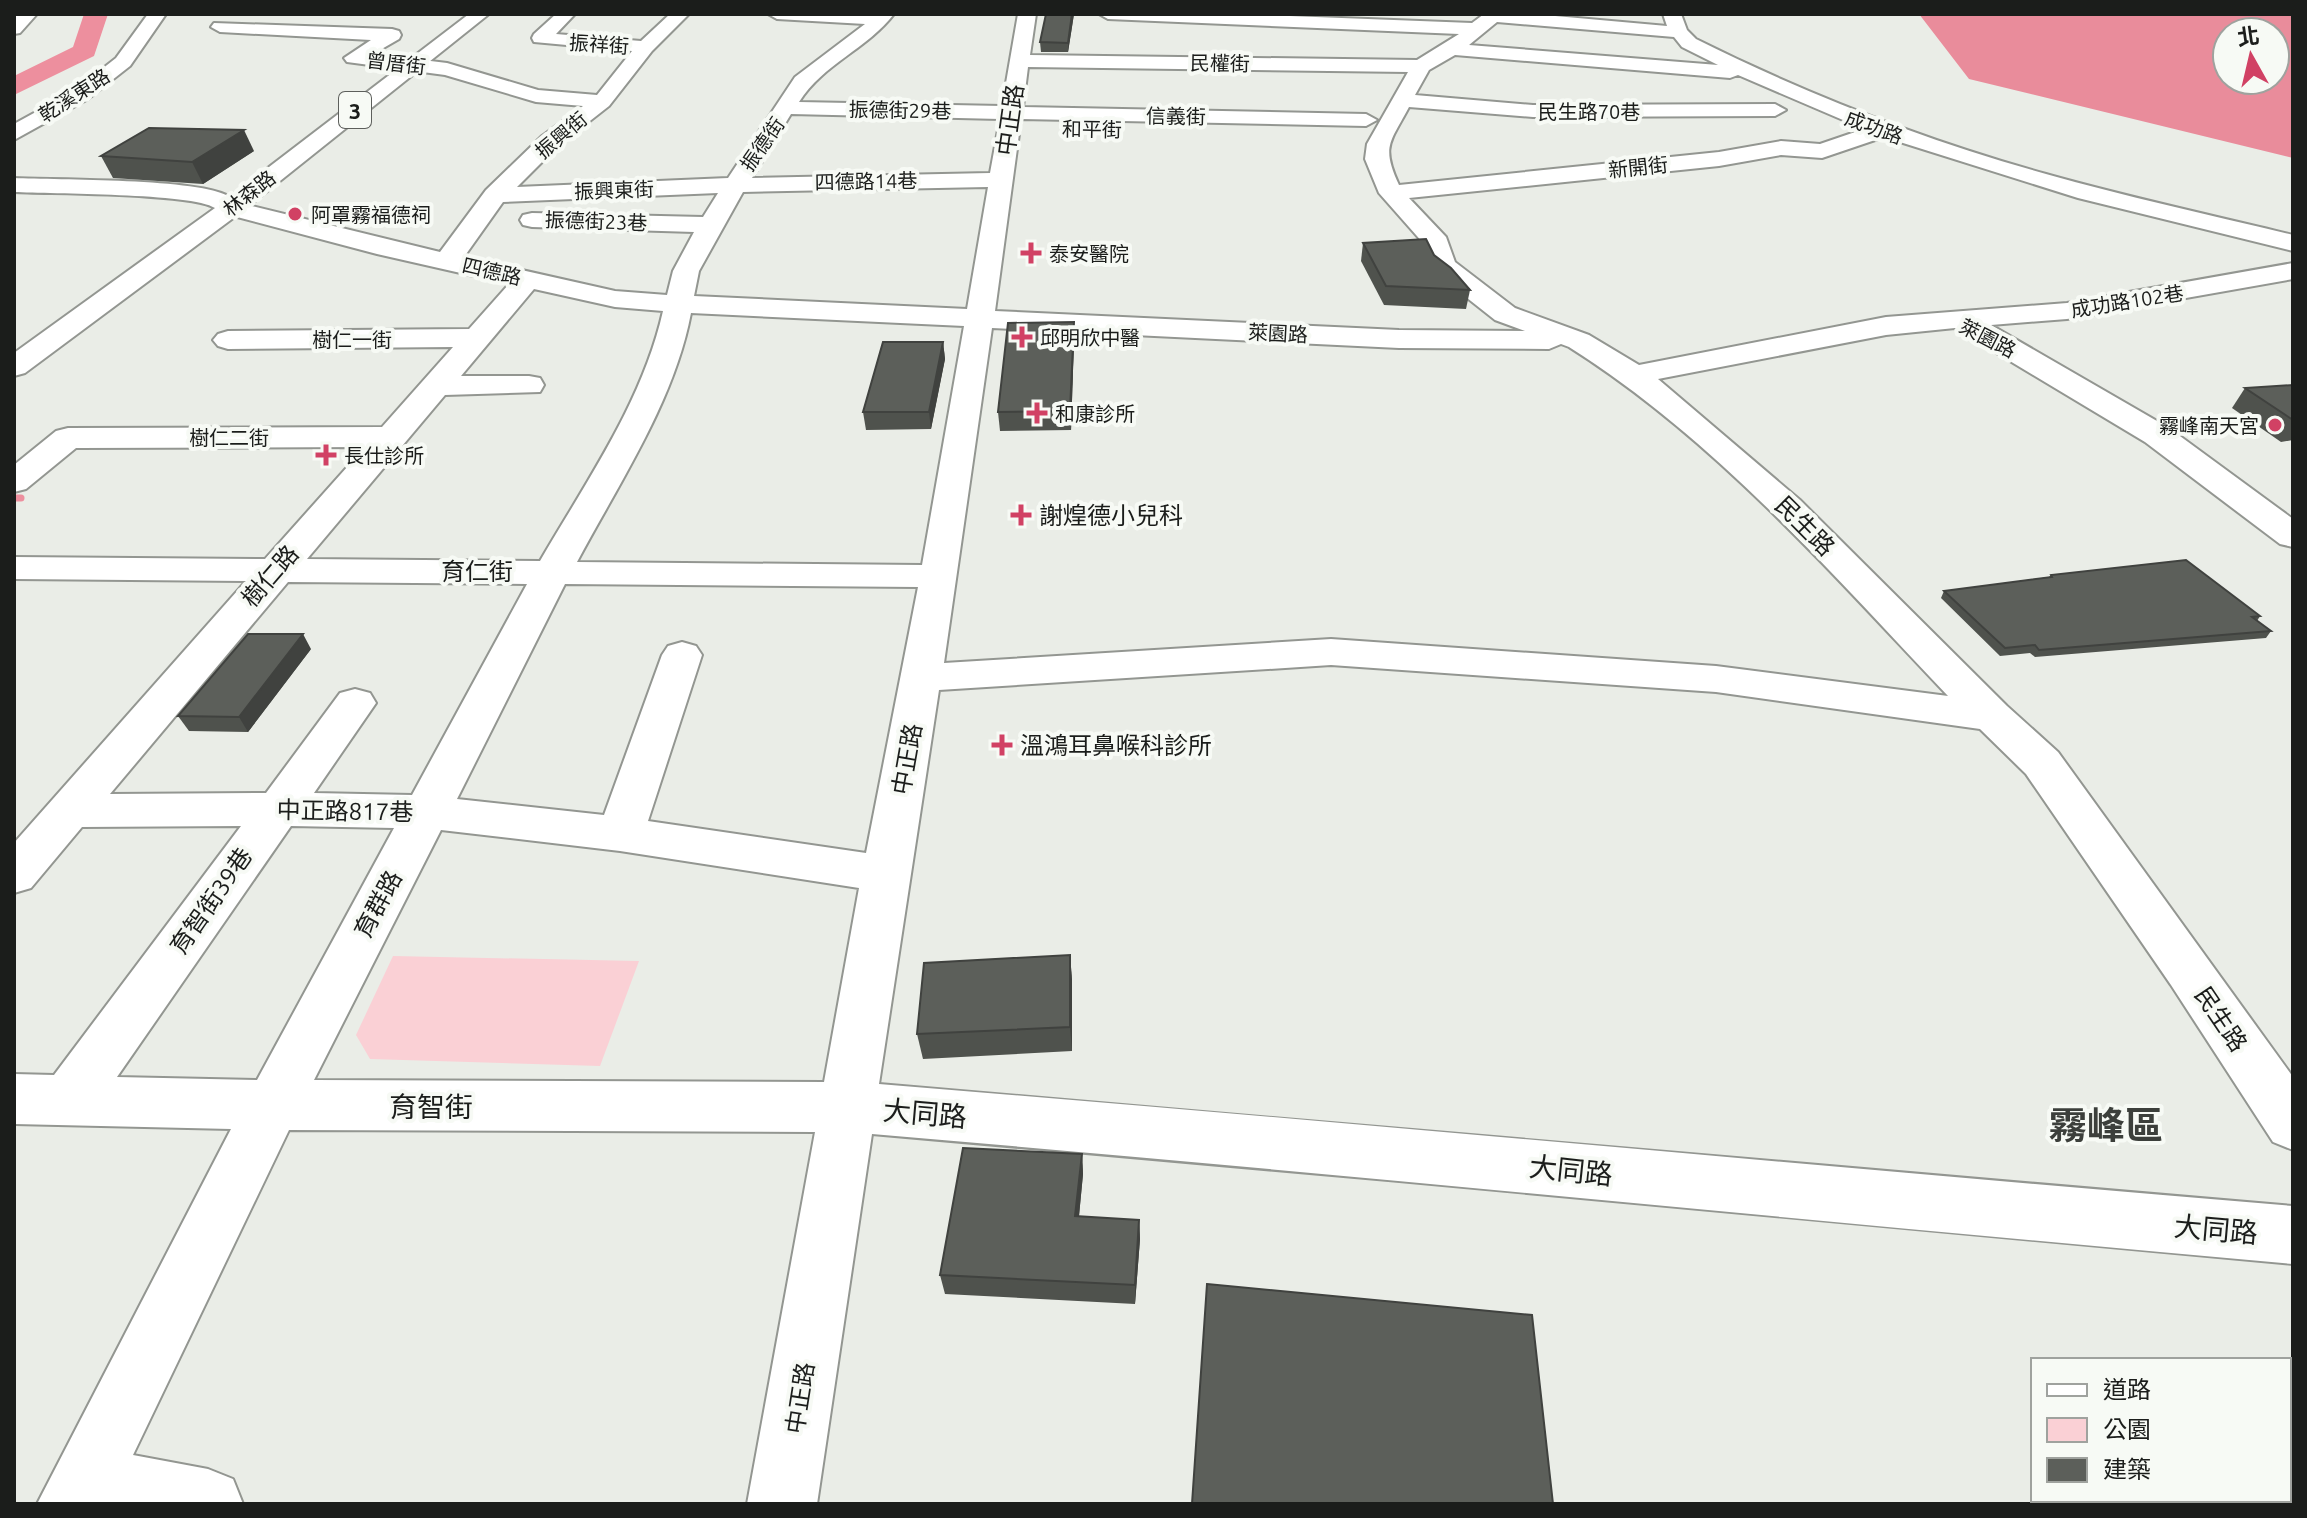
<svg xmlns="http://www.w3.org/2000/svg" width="2307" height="1518" font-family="Ubuntu,'Noto Sans TC',sans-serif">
<rect width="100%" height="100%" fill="#eaede7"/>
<!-- green -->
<polygon fill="#fad0d5" points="393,956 639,961 600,1066 370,1059 356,1035"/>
<!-- forest -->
<path fill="#e98c9b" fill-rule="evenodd" d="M1919,14H2293V158L1969,79ZM2227,32H2275V80H2227Z"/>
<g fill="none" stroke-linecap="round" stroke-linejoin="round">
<!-- stream -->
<polyline stroke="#ed8f9e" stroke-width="7" points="14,498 21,498"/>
<!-- river -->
<polygon fill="#ed8f9e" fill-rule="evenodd" points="84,14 108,14 94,56 14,95 14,76 73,47"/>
<defs>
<g id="minor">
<polygon points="18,14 37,14 20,33 14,34 14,18"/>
<polygon points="148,14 166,14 130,66 88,99 14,140 14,124 74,91 116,58"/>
<path d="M556,14H575L556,34L641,41L670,14H689L652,51L609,106L558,146L517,187L728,178L795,77L865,24L777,19L768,14H894C867,49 823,64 799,102L1002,106L1018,14H1036L1030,55L1417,60L1459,34L1108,19L1099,14H1240L1472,23L1484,14H1533L1667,26L1663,14H1681L1687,30L1696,39C1808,95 1925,140 2046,174C2127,197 2211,215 2293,235V251L2078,198L1884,137L1822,158L1781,155L1719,166L1409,198L1446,237L1455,262L1515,308L1589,335L1639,365L1886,317L2067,303L2293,263V279L2067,319L1991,325L2169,428L2293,519V547L2280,544L2145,442L1955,328L1886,335L1658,379L1800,500L2007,706L2058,752L2293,1077V1150L2273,1142L2171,985L2026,774L1980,729L1716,692L1331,665L939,690L879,1084C1351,1122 1822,1167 2293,1206V1264C1819,1222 1346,1174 872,1134L817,1504H747L815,1132L289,1130L133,1455L208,1469L233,1479L243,1504H37L231,1129L14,1124V1074L54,1075L241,826L82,827L31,888L14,893V843L246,581L14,579V557L265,559L365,447L76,448L26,489L14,492V465L56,431L68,428L382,427L453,347L228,349L218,346L213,340L218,334L228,331L469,329L509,284L377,254L222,213L219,208L222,203L231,201L440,252L486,190L542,136L583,106L536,102L445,75L347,62L344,58L371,40L220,32L211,27L214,23L392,29L399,31L401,35L399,39L373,54L447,63L538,90L597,95L632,51L534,42L532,38L534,34ZM1497,22L1674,37L1682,47L1718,65L1469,45ZM1455,55L1730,78L1738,75L1864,129L1820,144L1781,141L1719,152L1399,185C1381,146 1390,143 1409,107L1533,117L1775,116L1786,110L1775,104L1533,105L1415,95L1429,70ZM1028,67L1408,72L1367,144L1365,159L1379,193L1424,244L1433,271L1495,320L1525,331L1399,330L995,311L1021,119L1366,126L1377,120L1366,114L1023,107ZM791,114L1000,119L990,173L752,178ZM988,187L967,309L694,296L699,271L743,192ZM718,193L703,217L532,213L523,215L520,220L523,225L532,227L694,232L673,271L667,295L615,291L464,257L503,202ZM534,289L615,307L663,311C643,401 586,482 540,561L307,559L445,395L540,392L544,385L540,378L529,376H461ZM691,313L964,326L922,565L577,562C619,483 674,402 691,313ZM992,328L1399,348L1549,349L1561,344L1569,347C1715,439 1830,572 1948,696L1716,666L1331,639L944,663ZM288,582L527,584L412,795L314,793L376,703L370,693L355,689L340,693L266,793L110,794ZM565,584L918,587L866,853L648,821L702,655L696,646L682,642L668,646L662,655L604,815L457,799ZM291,826L394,828L257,1080L117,1077ZM441,830L620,851L859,888L824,1082L314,1080Z"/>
</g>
<path id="major" d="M469,14H489L240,213L25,373L14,376V353L215,208C192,193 50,194 14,192V178C56,180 201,178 230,197Z"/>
</defs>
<!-- minor casing -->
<use href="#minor" stroke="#939691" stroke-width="4"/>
<!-- major casing -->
<use href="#major" stroke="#939691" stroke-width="4"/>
<!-- minor -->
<use href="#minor" fill="#fff" fill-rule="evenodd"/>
<!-- major -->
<use href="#major" fill="#fff" fill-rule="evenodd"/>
</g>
<!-- wall -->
<g fill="#4f524d">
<polygon points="1074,14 1068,52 1041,52 1040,42"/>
<polygon points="254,151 203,184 113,178 101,156"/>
<polygon points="1363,243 1434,255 1470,290 1466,309 1384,305 1361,261"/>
<polygon points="1074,340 1071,430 1000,431 998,412"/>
<polygon points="943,342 945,359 931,429 866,430 863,412"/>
<polygon points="2293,385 2293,440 2281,442 2232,408 2245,388"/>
<polygon points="2051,575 2260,616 2257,621 2271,631 2266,638 2035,657 2030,653 2000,656 1941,598 1944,591 2049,577"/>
<polygon points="311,649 248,732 189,731 178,716"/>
<polygon points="1070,955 1072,980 1072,1051 923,1059 917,1034"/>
<polygon points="1082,1154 1083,1174 1079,1216 1139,1220 1140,1239 1135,1304 945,1294 940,1275"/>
<polygon points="2169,1500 2203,1500 2239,1504 2162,1504"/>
</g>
<!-- shaded-wall -->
<g fill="#40423f">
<polygon points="1072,14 1074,14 1068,52 1068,43"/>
<polygon points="244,130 254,151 203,184 192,162"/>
<polygon points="1074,322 1074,340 1071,430 1070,411"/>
<polygon points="943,342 945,359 931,429 929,412"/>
<polygon points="303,634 311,649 248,732 239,717"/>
<polygon points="1070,955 1072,980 1072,1051 1070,1027"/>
<polygon points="1082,1154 1083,1174 1077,1236 1075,1216"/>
<polygon points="1139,1220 1140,1239 1135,1304 1135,1285"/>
</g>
<!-- building -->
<g fill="#5c5f5a" stroke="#40423f" stroke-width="2">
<polygon points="1046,14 1072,14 1068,43 1040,42"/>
<polygon points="149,128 244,130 192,162 101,156"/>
<polygon points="1426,239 1434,255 1451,268 1470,290 1386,286 1363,243"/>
<polygon points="1074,322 1070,411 998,412 1008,323"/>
<polygon points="883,342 943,342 929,412 863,412"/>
<polygon points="2293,385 2293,420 2245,388"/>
<polygon points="2186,560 2260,616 2252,617 2271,631 2039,650 2035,645 2005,648 1944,591 2052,577 2051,575"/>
<polygon points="248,634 303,634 239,717 178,716"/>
<polygon points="1070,955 1070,1027 917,1034 924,963"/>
<polygon points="963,1148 1082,1154 1075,1216 1139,1220 1135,1285 940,1275"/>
<polygon points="1207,1284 1532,1315 1553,1504 1192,1504"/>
<polygon points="2176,1500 2203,1500 2239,1504 2177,1504"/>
</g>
<!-- markers -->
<g fill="#d14164" stroke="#f7faf5" stroke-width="3">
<circle cx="295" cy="214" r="8"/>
<path d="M1027 241h8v8h8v8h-8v8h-8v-8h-8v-8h8z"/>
<path d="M1018 325h8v8h8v8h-8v8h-8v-8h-8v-8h8z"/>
<path d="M1033 401h8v8h8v8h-8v8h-8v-8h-8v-8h8z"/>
<circle cx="2275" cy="425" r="8"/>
<path d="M322 443h8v8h8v8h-8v8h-8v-8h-8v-8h8z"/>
<path d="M1017 503h8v8h8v8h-8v8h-8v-8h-8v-8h8z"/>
<path d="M998 733h8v8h8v8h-8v8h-8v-8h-8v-8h8z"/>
</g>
<g text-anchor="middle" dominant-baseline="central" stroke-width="8" stroke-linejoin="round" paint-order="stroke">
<!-- far-street labels -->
<g font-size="20" fill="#1b1d1b" stroke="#f7faf5">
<text transform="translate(599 44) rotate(4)">振祥街</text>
<text transform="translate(396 63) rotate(7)">曾厝街</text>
<text transform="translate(1220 63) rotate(1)">民權街</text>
<text transform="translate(74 95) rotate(-33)">乾溪東路</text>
<text transform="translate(900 110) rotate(1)">振德街29巷</text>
<text x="1589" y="111">民生路70巷</text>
<text transform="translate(1176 116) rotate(1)">信義街</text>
<text transform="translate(1874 127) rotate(20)">成功路</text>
<text transform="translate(1092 129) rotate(1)">和平街</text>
<text transform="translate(561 135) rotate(-40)">振興街</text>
<text transform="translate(762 144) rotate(-55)">振德街</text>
<text transform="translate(1638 167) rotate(-6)">新開街</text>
<text transform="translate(866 181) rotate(-1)">四德路14巷</text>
<text transform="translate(614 190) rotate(-2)">振興東街</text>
<text transform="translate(249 193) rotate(-38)">林森路</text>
<text transform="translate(596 221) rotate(2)">振德街23巷</text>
<text transform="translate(492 271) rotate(13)">四德路</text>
<text transform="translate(2127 301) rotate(-9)">成功路102巷</text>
<text transform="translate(1278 333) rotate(3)">萊園路</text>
<text transform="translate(1988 338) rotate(27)">萊園路</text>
<text x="352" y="339">樹仁一街</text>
<text x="229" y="437">樹仁二街</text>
</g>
<!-- far-poi labels -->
<g font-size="20" fill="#1b1d1b" stroke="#f7faf5" text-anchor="start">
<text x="311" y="214">阿罩霧福德祠</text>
<text x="1049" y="253">泰安醫院</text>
<text x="1040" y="337">邱明欣中醫</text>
<text x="1055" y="413">和康診所</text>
<text x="2259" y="425" text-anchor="end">霧峰南天宮</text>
<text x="344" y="455">長仕診所</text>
</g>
<!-- shield labels -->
<rect fill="#f7faf5" stroke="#5d5f5c" stroke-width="2" x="339" y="92" width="32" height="36" rx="6"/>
<g font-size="22" font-weight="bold" fill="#1b1d1b">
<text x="355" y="110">3</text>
</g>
<!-- street labels -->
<g font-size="24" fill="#1b1d1b" stroke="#f7faf5">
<text transform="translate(1010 120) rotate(-82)">中正路</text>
<text transform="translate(1805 526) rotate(45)">民生路</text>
<text x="477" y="571">育仁街</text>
<text transform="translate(270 576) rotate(-49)">樹仁路</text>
<text transform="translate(907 759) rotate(-80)">中正路</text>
<text transform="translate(345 811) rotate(1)">中正路817巷</text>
<text transform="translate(211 901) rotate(-55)">育智街39巷</text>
<text transform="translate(378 904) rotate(-62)">育群路</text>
<text transform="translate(2221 1019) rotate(56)">民生路</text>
<text transform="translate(800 1398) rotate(-81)">中正路</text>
</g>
<!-- poi labels -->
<g font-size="24" fill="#1b1d1b" stroke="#f7faf5" text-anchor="start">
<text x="1039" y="515">謝煌德小兒科</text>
<text x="1020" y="745">溫鴻耳鼻喉科診所</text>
</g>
<!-- near-street labels -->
<g font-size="28" fill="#1b1d1b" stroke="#f7faf5">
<text x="431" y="1106">育智街</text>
<text transform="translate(925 1113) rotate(5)">大同路</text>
<text transform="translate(1571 1170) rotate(6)">大同路</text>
<text transform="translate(2216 1229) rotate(5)">大同路</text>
</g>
<!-- near-district labels -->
<g font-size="38" font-weight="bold" fill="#3c3f3b" stroke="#f7faf5">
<text x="2106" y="1125">霧峰區</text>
</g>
</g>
<!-- border -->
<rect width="2307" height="1518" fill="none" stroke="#1b1d1b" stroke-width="32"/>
<!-- legend -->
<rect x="2031" y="1358" width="260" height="144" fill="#f7faf5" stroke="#9fa29e" stroke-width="2"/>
<rect x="2047" y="1384" width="40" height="12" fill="#ffffff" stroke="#9fa29e" stroke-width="2"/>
<text x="2103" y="1398" font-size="24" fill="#1b1d1b">道路</text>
<rect x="2047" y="1418" width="40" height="24" fill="#fad0d5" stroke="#9fa29e" stroke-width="2"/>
<text x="2103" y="1438" font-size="24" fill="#1b1d1b">公園</text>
<rect x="2047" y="1458" width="40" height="24" fill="#5c5f5a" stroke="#9fa29e" stroke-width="2"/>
<text x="2103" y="1478" font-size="24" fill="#1b1d1b">建築</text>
<!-- north arrow -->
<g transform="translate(2251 56) rotate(352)"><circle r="38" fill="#f7faf5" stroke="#9fa29e" stroke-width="2"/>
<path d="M0-6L14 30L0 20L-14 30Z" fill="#d14164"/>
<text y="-12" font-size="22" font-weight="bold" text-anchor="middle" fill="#1b1d1b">北</text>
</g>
</svg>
